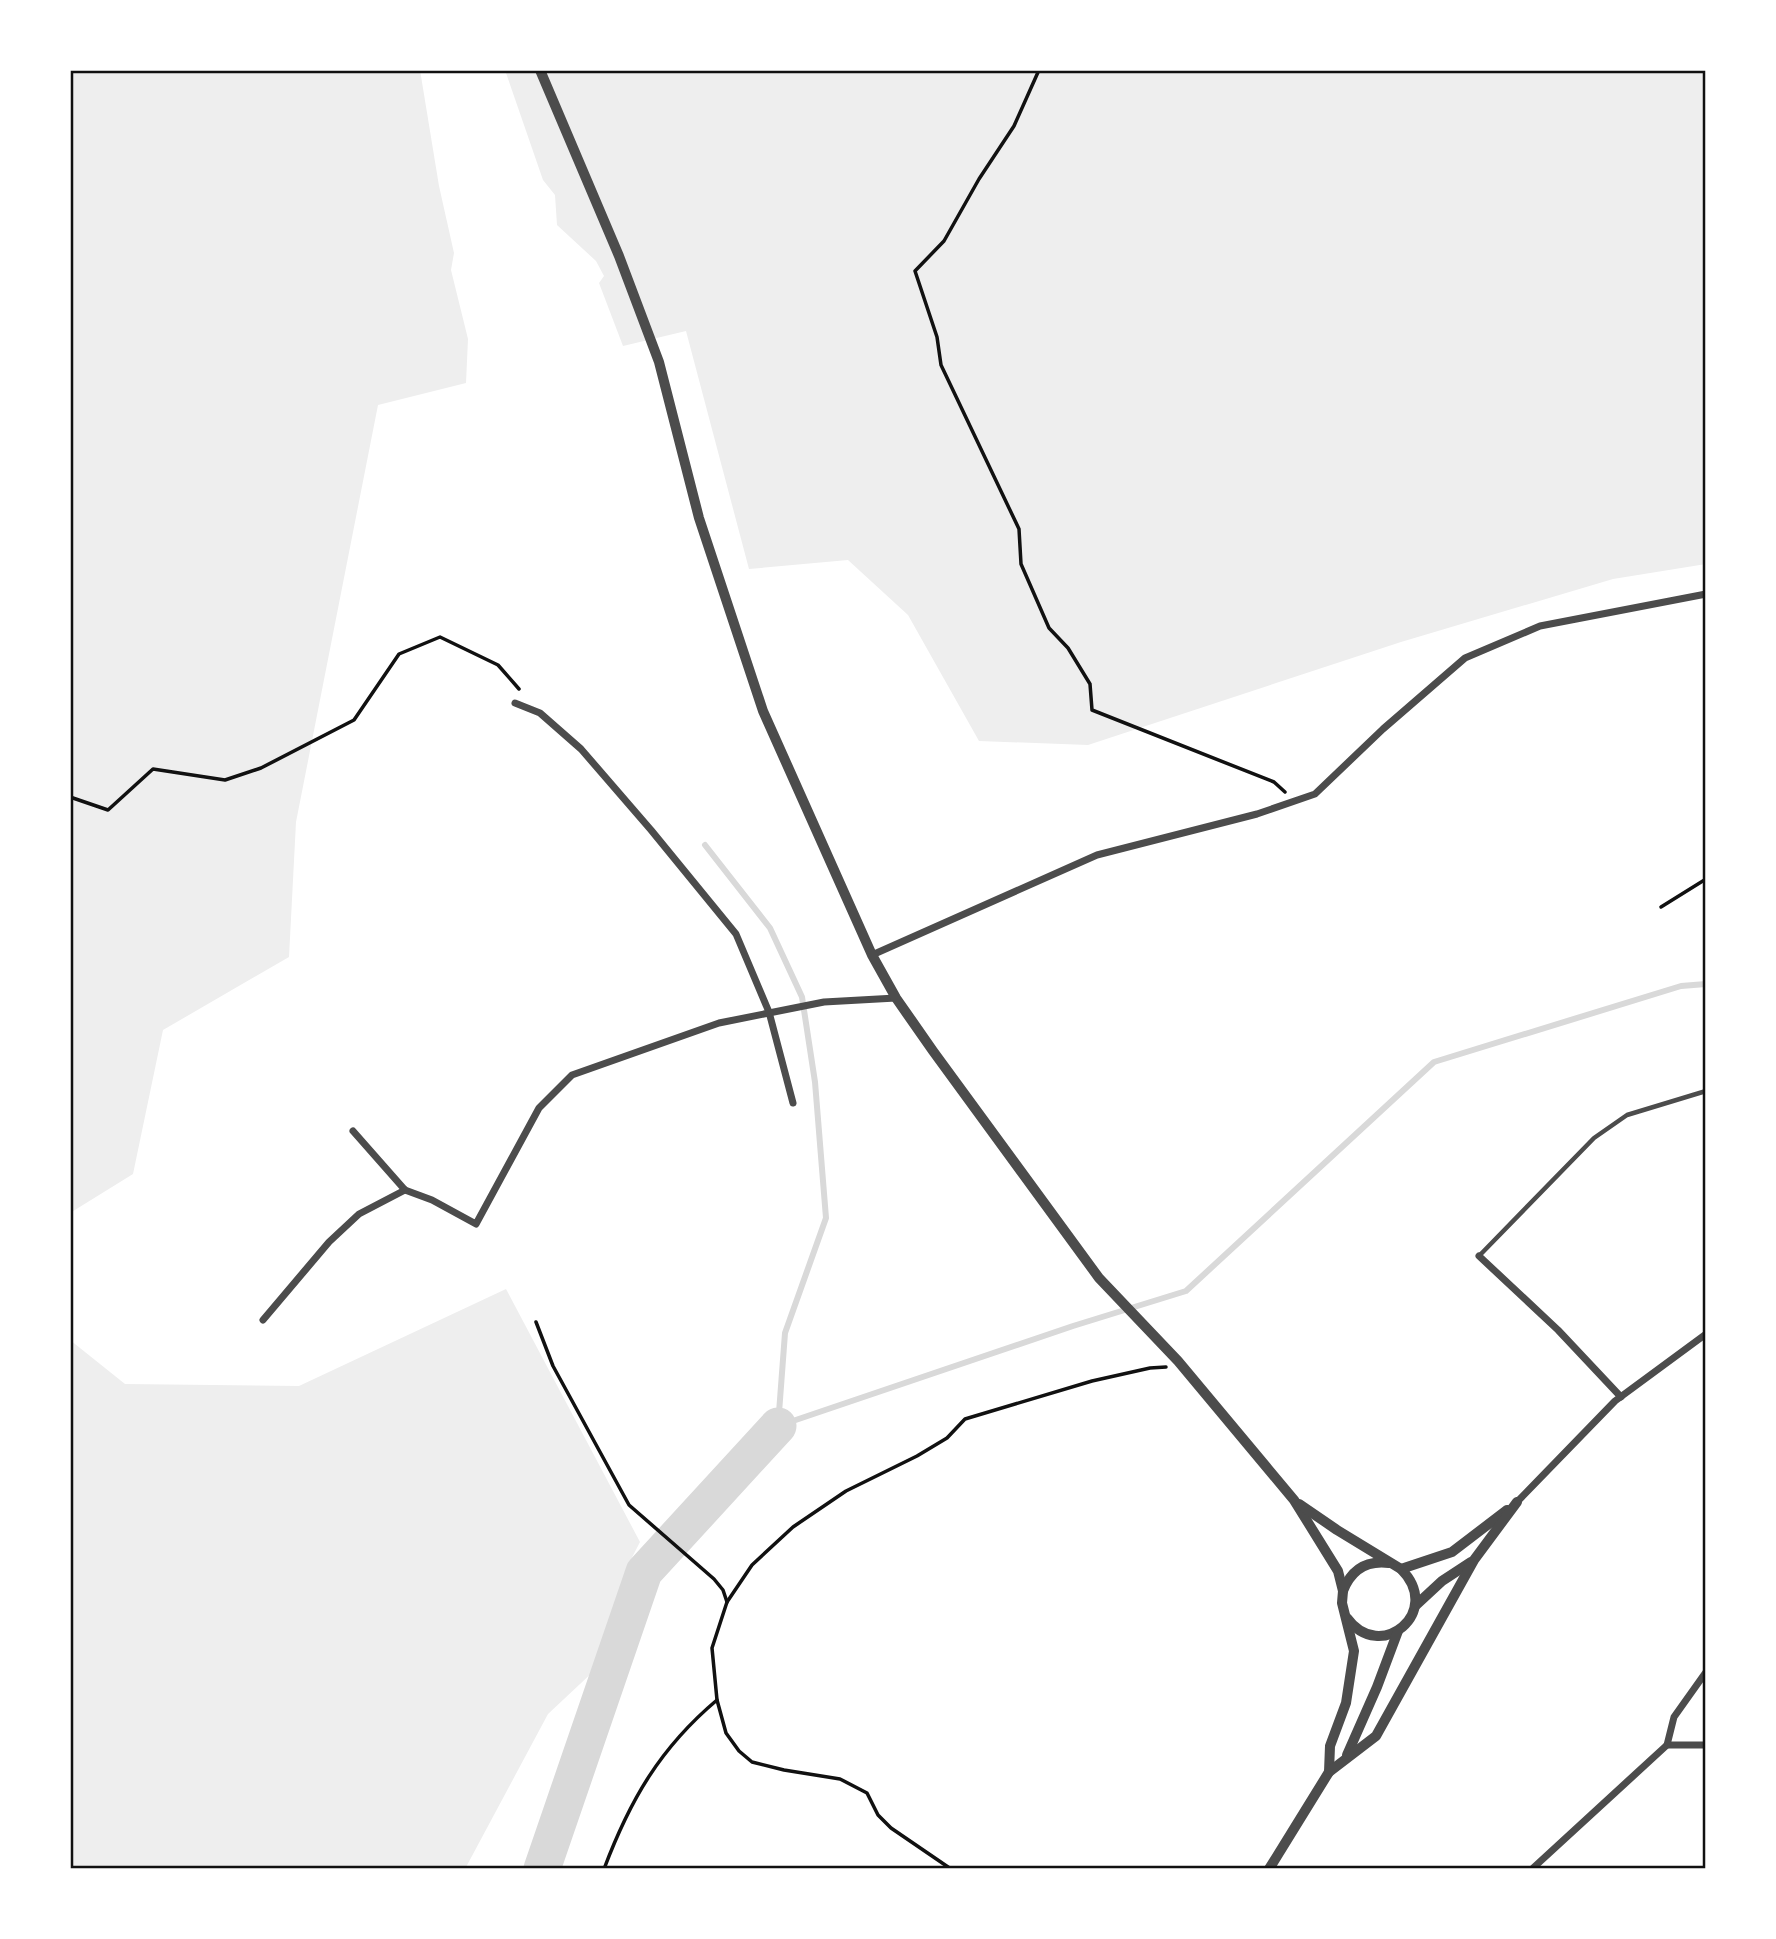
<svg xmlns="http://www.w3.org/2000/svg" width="1776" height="1939" font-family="'Work Sans',sans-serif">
<rect width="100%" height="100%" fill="#fff"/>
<!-- green -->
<g fill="#eee">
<polygon points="70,70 420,70 439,186 454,253 451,270 468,339 466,383 378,405 296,822 289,957 163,1030 133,1174 70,1213"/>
<polygon points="505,70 1706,70 1706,564 1613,579 1401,642 1088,745 979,741 908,615 848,560 749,569 686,331 623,346 599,283 604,276 596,261 557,225 555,195 543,180"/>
<polygon points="506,1289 640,1542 626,1569 627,1584 624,1610 613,1645 596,1669 548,1714 465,1869 70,1869 70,1340 125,1384 299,1386"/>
</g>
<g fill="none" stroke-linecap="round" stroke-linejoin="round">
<!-- stream -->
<polyline stroke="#d9d9d9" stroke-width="6" points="705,845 770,928 802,997 815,1082 826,1218 785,1333 778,1426 1073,1326 1186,1291 1434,1062 1681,986 1706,984"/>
<!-- river -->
<polyline stroke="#d9d9d9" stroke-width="37" points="542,1869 644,1572 778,1426"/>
<!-- path -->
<g stroke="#111" stroke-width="3.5">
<polyline points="1039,70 1014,126 979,179 944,241 915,271 937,337 941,365 1019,529 1021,564 1049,628 1068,648 1090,684 1092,710 1274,782 1285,792"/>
<polyline points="70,797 108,810 153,769 225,780 261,768 354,720 399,654 440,637 498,665 519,689"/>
<polyline points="1661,907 1706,879"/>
<polyline points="536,1322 553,1366 629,1505 714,1579 723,1590 727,1602"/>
<polyline points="717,1700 726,1733 739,1751 752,1762 784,1770 840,1779 867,1793 878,1815 891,1828 951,1869"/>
<path d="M604,1869C630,1800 660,1748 717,1700L712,1648L727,1602L752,1565L793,1527L846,1491L917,1456L947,1438L965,1419L1092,1381L1150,1368L1166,1367"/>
</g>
<!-- service -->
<polyline stroke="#4c4c4c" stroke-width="4.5" points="1479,1256 1594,1138 1627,1115 1706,1091"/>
<!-- minor -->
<g stroke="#4c4c4c" stroke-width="7">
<polyline points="515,703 540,713 581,749 651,830 736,934 769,1012 793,1103"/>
<polyline points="872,955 1097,855 1257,814 1315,794 1383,729 1465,658 1540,626 1706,594"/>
<polyline points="353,1131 405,1190 432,1200 476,1224 539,1108 572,1075 719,1023 824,1002 896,998"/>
<polyline points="1479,1256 1558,1330 1621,1397"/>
<polyline points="263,1320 329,1242 359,1214 405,1190"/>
<polyline points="1517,1502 1615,1401 1706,1334"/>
<polyline points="1667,1745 1706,1745"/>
<polyline points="1532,1869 1667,1745 1674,1717 1706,1672"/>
</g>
<!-- tertiary -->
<g stroke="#4c4c4c" stroke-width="10">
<polyline points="540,70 619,256 659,362 699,518 763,711 872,955 896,998 933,1051 1099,1278 1178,1361 1294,1500 1338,1571 1343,1591 1342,1603 1354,1651 1346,1703 1330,1746 1329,1772"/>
<path d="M1299,1504L1337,1530L1401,1569C1444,1612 1380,1664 1347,1618"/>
<polyline points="1401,1569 1452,1552 1507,1510"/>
<path d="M1343,1591C1351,1570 1366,1560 1389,1563"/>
<polyline points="1415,1606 1442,1581 1471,1562"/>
<polyline points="1347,1755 1377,1687 1398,1631"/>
<polyline points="1269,1869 1329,1772 1376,1736 1474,1560 1517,1502"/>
</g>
</g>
<!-- border -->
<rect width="1776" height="1939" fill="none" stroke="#ffffff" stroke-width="144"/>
<rect x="72" y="72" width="1632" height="1795" fill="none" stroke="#111" stroke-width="2.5"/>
</svg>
